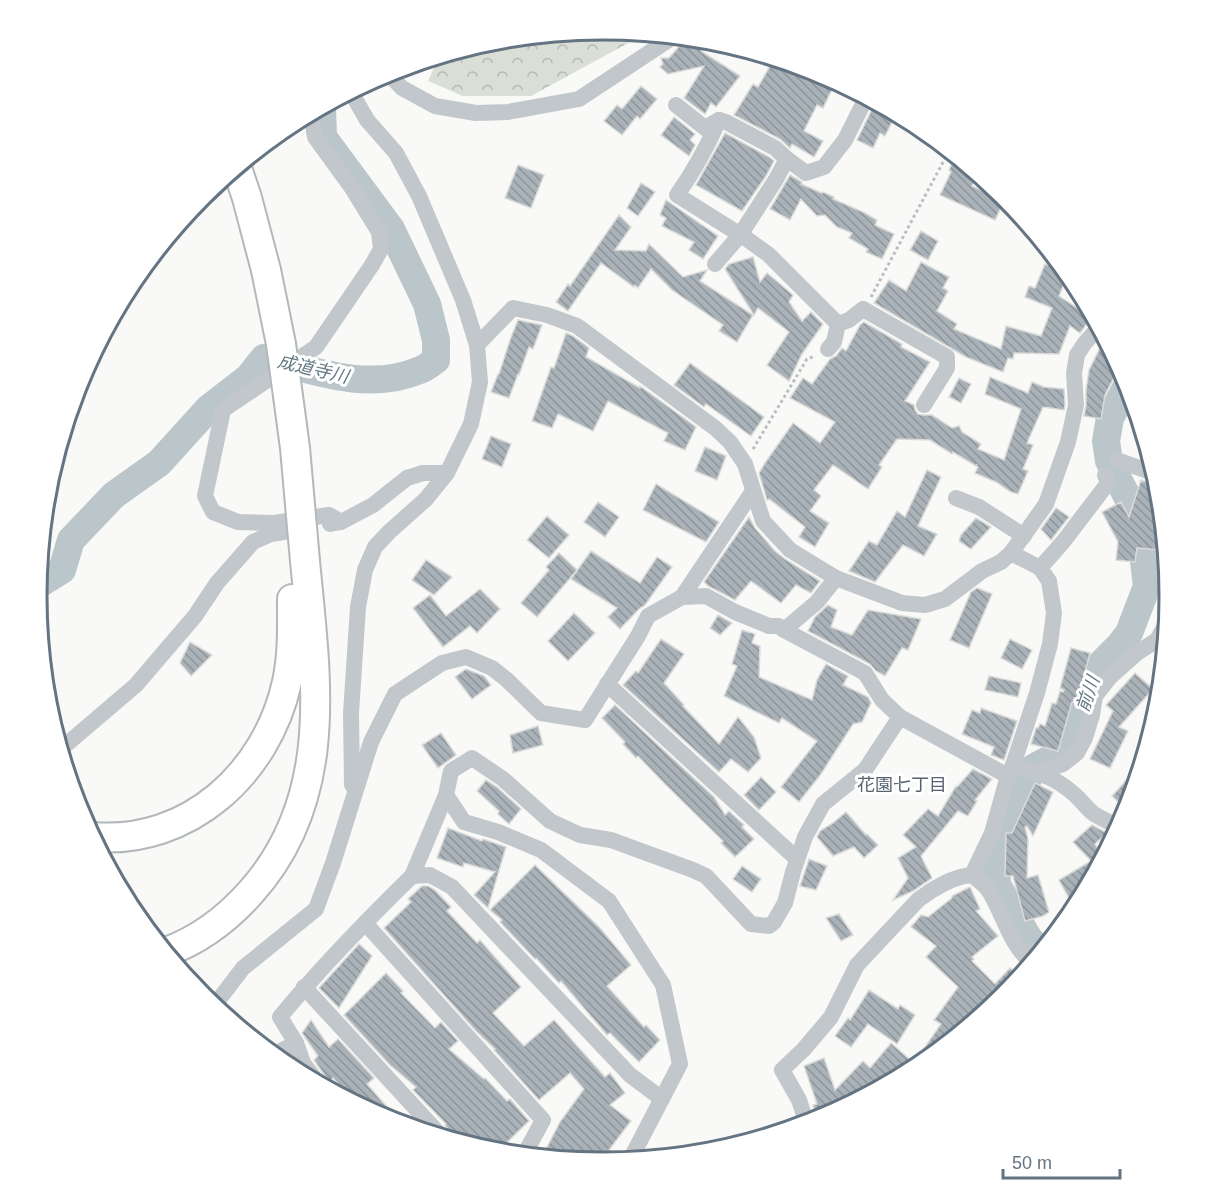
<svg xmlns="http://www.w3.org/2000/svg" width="1207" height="1193" font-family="Arial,'Noto Sans JP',sans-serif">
<defs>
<pattern id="forest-crowns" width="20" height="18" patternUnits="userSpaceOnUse" patternTransform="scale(1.5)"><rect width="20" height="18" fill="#d9ded6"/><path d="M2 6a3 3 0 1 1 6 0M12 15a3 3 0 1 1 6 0" fill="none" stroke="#b4b9b3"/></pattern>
<pattern id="building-back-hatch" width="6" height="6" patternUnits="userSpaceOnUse" patternTransform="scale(1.5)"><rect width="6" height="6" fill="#a9b2b8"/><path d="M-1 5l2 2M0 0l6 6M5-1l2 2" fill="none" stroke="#8d959b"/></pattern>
</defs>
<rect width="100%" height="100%" fill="#f9f9f7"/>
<!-- forest -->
<polygon fill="url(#forest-crowns)" points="604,30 645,34 531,96 463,96 428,81 439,57 493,41"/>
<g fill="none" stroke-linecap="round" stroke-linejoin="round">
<!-- river -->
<g stroke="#bbc6cb" stroke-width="28">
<path d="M38,585L62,570L71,540L114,495L159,463L209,408L249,377L264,358C314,371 369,392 420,370C426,368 431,363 436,360V340L427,304L391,229L323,137L322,108"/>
<polyline points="1042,951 1029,939 997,885 995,849 1033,768 1070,748 1095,670 1119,646 1129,633 1147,586 1139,520 1109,461 1106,441 1110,418 1128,384"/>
</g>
</g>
<!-- building -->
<g fill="url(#building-back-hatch)" stroke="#dbdbd9" stroke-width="1.5">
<polygon points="683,42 702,50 701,51 740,76 716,107 711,103 705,114 684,98 704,66 668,74 660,67 663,64 661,58 669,58"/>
<polygon points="774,59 789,64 813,78 816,72 836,81 823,108 817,105 804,131 823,141 814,157 792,144 790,148 780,139 734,115 753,84 758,87"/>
<polygon points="641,86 657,99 640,119 637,116 622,135 604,121 617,105 622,109"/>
<polygon points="875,103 896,114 885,136 880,133 873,148 857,140"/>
<polygon points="674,117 695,134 690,140 695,145 689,156 661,135"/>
<polygon points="725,133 769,157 774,161 766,176 742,211 696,185"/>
<polygon points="955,156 975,172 971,181 974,182 972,186 1004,201 995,220 940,195 951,172 949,170"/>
<polygon points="518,165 544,175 531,208 505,198"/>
<polygon points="790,175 802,182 801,184 822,193 823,192 834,197 833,199 863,212 877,220 875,225 894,234 882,259 866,252 868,249 849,238 852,233 837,227 825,215 817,216 801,199 790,220 770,209"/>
<polygon points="641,183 655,192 638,216 627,208"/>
<polygon points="666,200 718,236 703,259 689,250 694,242 662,226 666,218 660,215"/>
<polygon points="619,215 631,227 615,250 646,251 649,244 683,277 707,270 700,281 753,315 737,342 719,331 723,325 672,290 651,269 638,288 635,285 634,287 601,263 568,311 556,302 568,284 570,286"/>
<polygon points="921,231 938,241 928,260 910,250"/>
<polygon points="753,257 760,282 767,273 793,295 789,302 802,321 811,312 823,324 802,354 789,381 767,365 789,332 758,308 754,315 725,269 729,264"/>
<polygon points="921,262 949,277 943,288 948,291 937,311 957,324 954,329 1001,349 1006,326 1041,336 1052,308 1025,297 1029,286 1035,288 1045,264 1053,267 1057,264 1062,266 1068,274 1059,296 1089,316 1089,321 1080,333 1070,326 1059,354 1014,353 1013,359 1008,358 1003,372 966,357 874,303 889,280 906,291"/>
<polygon points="518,320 542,325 533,349 529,347 519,375 518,374 509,398 491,392 498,374 499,374 510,340"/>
<polygon points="864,322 902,344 901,347 930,362 905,401 914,405 915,410 918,414 923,415 932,415 952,428 959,426 962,432 981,444 978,449 1004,460 1021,409 985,394 990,377 1028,393 1032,382 1044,387 1064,389 1065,404 1064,410 1043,407 1027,443 1033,445 1023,469 1028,471 1018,494 1011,492 996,482 975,473 978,467 976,466 977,464 976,466 953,452 952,454 930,440 897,439 879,465 882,467 868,489 833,465 814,490 821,496 810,511 829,523 815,547 799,537 805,527 769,499 767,500 759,473 765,463 793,423 820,443 835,422 790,398 803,378 812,384 830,359 836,356 842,348 846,351 860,325"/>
<polygon points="566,333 573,336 589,348 586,357 640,388 640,386 696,427 685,450 664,441 668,433 608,401 593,431 558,414 552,428 532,421 551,367 554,368"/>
<polygon points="1102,344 1120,366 1105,395 1101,419 1084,416 1086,405 1086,390 1089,370"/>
<polygon points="690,363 764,417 751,436 706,404 704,407 674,385"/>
<polygon points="959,378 971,384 961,403 949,397"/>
<polygon points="491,436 511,444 502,467 482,459"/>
<polygon points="705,447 726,456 717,480 695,471"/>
<polygon points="927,470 941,477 918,526 937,534 924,556 903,545 875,582 849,571 869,541 877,545 897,511 905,517"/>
<polygon points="1141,480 1152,484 1159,484 1159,486 1160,499 1155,516 1162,515 1164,536 1162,537 1161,550 1137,548 1135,562 1116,560 1118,542 1102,512 1121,502 1129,517"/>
<polygon points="656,484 719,522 706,542 643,510"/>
<polygon points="598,502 619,517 605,537 584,522"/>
<polygon points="1056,508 1069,517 1051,540 1041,529"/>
<polygon points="547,516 569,535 549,558 527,540"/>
<polygon points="749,517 755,528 775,551 785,559 820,581 811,593 796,585 781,603 751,581 735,600 708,586 704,582"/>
<polygon points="976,518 991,527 971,549 959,541 961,535"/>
<polygon points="591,551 640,583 657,557 672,567 645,605 639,609 620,629 608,617 617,608 571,579"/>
<polygon points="559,553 577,570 537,617 521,603 549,570 546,567"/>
<polygon points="426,560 452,577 434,595 412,580"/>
<polygon points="977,588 992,594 969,648 950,640 971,592"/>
<polygon points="480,589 500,609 477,633 470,626 443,647 413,608 430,595 446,616"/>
<polygon points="828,605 837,610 831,627 852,635 868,610 921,619 908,650 902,648 885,676 876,671 870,664 808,631 815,617"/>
<polygon points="574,613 595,633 568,661 548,641"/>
<polygon points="718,615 732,623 720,635 710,628"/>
<polygon points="742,630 755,634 752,643 760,646 759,677 812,700 817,680 826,664 848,676 843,685 868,697 871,703 862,722 853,724 821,774 799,802 781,787 817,741 782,718 779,723 724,696 737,666 732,664"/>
<polygon points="661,639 684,654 664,683 684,705 683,706 719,744 738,717 754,737 761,758 748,772 731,759 719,772 623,685 636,671 638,673"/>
<polygon points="1010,639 1032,650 1022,669 1001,658"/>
<polygon points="190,642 212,655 191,676 180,663"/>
<polygon points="1071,648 1090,653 1077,703 1072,702 1058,751 1031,744 1036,728 1038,728 1040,724 1045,726 1052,703 1056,704 1060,691 1063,692 1064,690 1060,688"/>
<polygon points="466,669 484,676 491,685 472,699 455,677"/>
<polygon points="1135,673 1153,689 1119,727 1128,731 1110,768 1090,759 1113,711 1106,705"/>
<polygon points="989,676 1021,683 1018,697 985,690"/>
<polygon points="615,705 714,797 725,815 729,811 744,825 742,827 754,839 735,857 721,843 723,841 666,785 638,756 636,758 623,744 625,742 602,718"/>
<polygon points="981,708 1017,721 1004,760 991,755 994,747 962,734 972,710 980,713"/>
<polygon points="538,726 543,745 513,753 510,735"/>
<polygon points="441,733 456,755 438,768 422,745"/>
<polygon points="1142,763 1137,781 1128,811 1112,796"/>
<polygon points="973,769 992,779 975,800 977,801 968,816 958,811 921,856 932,878 913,891 893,900 908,878 898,858 916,847 903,835 928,809 938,816 956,786 957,787"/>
<polygon points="761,777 776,792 759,810 744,795"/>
<polygon points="486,780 497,787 521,809 509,824 498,814 499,811 477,791"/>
<polygon points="1035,783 1053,792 1033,836 1027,826 1025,827 1028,839 1027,878 1038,875 1049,912 1043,916 1025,921 1013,876 1005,876 1006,833 1012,833"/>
<polygon points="846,812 866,835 867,834 878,845 864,858 854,847 833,856 817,837 820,831 833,823"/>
<polygon points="1092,825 1107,833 1095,844 1101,855 1106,853 1085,891 1070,900 1059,880 1091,861 1073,842"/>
<polygon points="448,828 482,841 483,839 506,847 488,908 474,895 495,872 464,863 463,867 437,858"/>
<polygon points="809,859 827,866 816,890 800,886"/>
<polygon points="535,865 600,928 631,965 607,986 644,1027 646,1025 660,1040 639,1062 610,1033 607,1035 561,981 559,983 536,958 535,959 500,922 502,920 490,910"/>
<polygon points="742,866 761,879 752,892 733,879"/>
<polygon points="422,886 428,886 435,890 451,907 447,911 477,943 480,940 521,987 493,1013 524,1046 554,1020 605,1077 610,1073 625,1093 610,1105 631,1121 609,1150 611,1151 604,1163 542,1157 560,1122 584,1089 570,1073 539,1100 494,1050 495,1049 476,1031 384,928 411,902 408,899"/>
<polygon points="970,887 980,909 976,911 998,936 972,957 974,959 972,961 995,984 1010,968 1021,977 1004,997 918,1068 817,1121 813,1105 817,1104 804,1066 824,1058 835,1090 863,1061 870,1068 891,1043 914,1063 941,1024 934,1020 958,987 926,957 936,946 911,927 921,915 928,917 952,898 952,896"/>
<polygon points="839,914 853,935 841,941 826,918"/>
<polygon points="359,944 372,956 339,1008 319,988"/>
<polygon points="386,973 403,991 401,993 435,1028 441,1022 458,1041 449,1049 484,1079 485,1078 507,1101 510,1099 529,1121 497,1152 461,1142 452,1134 445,1125 446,1124 413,1090 416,1087 390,1065 344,1015"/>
<polygon points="869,990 898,1009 900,1005 915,1015 897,1044 868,1024 851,1047 835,1036 848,1018 850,1020"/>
<polygon points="311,1020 329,1047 338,1039 374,1078 367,1084 402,1124 386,1120 354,1103 333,1078 329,1082 314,1060 318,1056 302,1033"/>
</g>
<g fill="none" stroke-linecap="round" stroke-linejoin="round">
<defs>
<g id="motorway">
<polyline points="237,168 247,198 266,270"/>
<path d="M93,837C189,845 267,773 287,682C293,655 292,627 292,599"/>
<path d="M166,952C199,940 228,918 251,892C336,797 316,677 305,561"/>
</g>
</defs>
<!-- motorway casing -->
<use href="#motorway" stroke="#b3b8bc" stroke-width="32"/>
<!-- path -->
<g stroke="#babec1" stroke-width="3" stroke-dasharray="3 3" stroke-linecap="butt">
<polyline points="871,297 949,151"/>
<polyline points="753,449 807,359 815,356"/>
</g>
<!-- minor -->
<g stroke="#c2c7cb" stroke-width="16">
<polyline points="388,73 402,88 435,106 476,113 508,112 579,99 673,37"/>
<polyline points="351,92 367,120 396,153 419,196 463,300 477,345 480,382 471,424 447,473 426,499 389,532 375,547 365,570 358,607 351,713 352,785"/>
<polyline points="676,105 705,128 719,120 726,122 775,148 787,159 806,173 824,167 845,140 866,98"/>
<polyline points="311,114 315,137 352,188 379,232 381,249 372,265 316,347 223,410 205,496 213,512 238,522 274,523 329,515 341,522"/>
<path d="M719,120C707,147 694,171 677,195L747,239L769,255L838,324"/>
<polyline points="715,264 740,235 775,181 787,159"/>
<polyline points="133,282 140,276 152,258"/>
<polyline points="838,324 849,320 863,309 947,357 947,368 924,405"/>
<polyline points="477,345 513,308 547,315 577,326 715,428 730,442 745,464 763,521 790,550 836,578 902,603 925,605 945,599 982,571 1001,562 1011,553 1046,504 1068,442 1076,405 1074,373 1077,355 1084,344 1099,327"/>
<polyline points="828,349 834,342 838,324"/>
<polyline points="1117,460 1156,474"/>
<polyline points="956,498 979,507 1024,536"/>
<polyline points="330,524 341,522 373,505 407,478 423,473 447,473"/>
<polyline points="1040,568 1063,542 1108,483 1105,475"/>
<polyline points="682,597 753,491"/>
<polyline points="784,630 865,673 882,700 900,717"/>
<polyline points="607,684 797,859"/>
<polyline points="61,749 136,685 195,616 217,583 253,542 271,534 290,531"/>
<path d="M1013,765C1038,773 1053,776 1074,794C1080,799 1089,811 1094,814C1102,819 1111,822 1119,828"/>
<polyline points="1037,772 1063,764 1077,753 1085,738 1092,715 1095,696 1110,677 1137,653 1157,640 1168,620"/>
<polyline points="972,875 992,833 1008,776 1013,765 1037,693 1050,644 1054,613 1049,581 1040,568 1011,553"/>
<polyline points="412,876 446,795"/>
<polyline points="365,923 543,1120 524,1155"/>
<polyline points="304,987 442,1137"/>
<polyline points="214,1006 243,968 316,909 333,863 371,742 395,694 442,663 466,657 492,668 506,679 541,713 585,720 638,636 648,616 682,597 706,596 735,612 769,626 779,626 784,630 817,602 836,578"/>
<polyline points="273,1055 296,1043"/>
<path d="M319,1084L303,1063L296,1043L280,1017C321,967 366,921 412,876L430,875L452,887L630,1075L662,1099"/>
<path d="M807,1124L799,1100L782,1070L804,1049L831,1017L857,965L918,900C932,889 954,876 972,875C978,880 985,885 989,891C1004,915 1009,944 1032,963"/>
<polyline points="630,1160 680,1064 663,985 609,901 541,850 498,832 464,822 446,795 451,771 472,758 503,779 550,821 580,835 611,840 693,870 706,876 751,924 769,926 774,922 785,903 793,872 805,837 823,804 865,770 900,717 1008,776"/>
</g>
<!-- motorway -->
<use href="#motorway" stroke="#fff" stroke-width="28"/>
<defs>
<polyline id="motorway-bridge" points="266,270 281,344 295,448 305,561"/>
</defs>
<!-- motorway-bridge casing -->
<use href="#motorway-bridge" stroke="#b3b8bc" stroke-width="32" stroke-linecap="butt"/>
<!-- motorway-bridge -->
<use href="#motorway-bridge" stroke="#fff" stroke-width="28"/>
</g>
<g text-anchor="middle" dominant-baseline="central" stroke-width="6" stroke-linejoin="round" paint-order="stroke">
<!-- water labels -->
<g font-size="18" font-style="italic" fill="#647a83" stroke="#fff">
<text transform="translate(313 369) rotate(13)">成道寺川</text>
<text transform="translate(1088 694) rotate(-71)">前川</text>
</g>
<!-- neighbourhood labels -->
<g font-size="18" fill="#56626d" stroke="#fff">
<text x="902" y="785">花園七丁目</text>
</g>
</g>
<!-- crop -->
<path d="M0 0H1207V1193H0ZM47 596a556 556 0 1 1 1112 0a556 556 0 1 1-1112 0Z" fill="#fff" fill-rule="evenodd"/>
<path fill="none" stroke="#647482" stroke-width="3" d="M47 596a556 556 0 1 1 1112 0a556 556 0 1 1-1112 0Z"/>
<!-- scale -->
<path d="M1003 1169v9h117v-9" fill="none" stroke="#647482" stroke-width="3"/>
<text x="1012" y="1169" font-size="18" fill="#647482" stroke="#ffffff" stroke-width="4.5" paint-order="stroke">50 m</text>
</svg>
